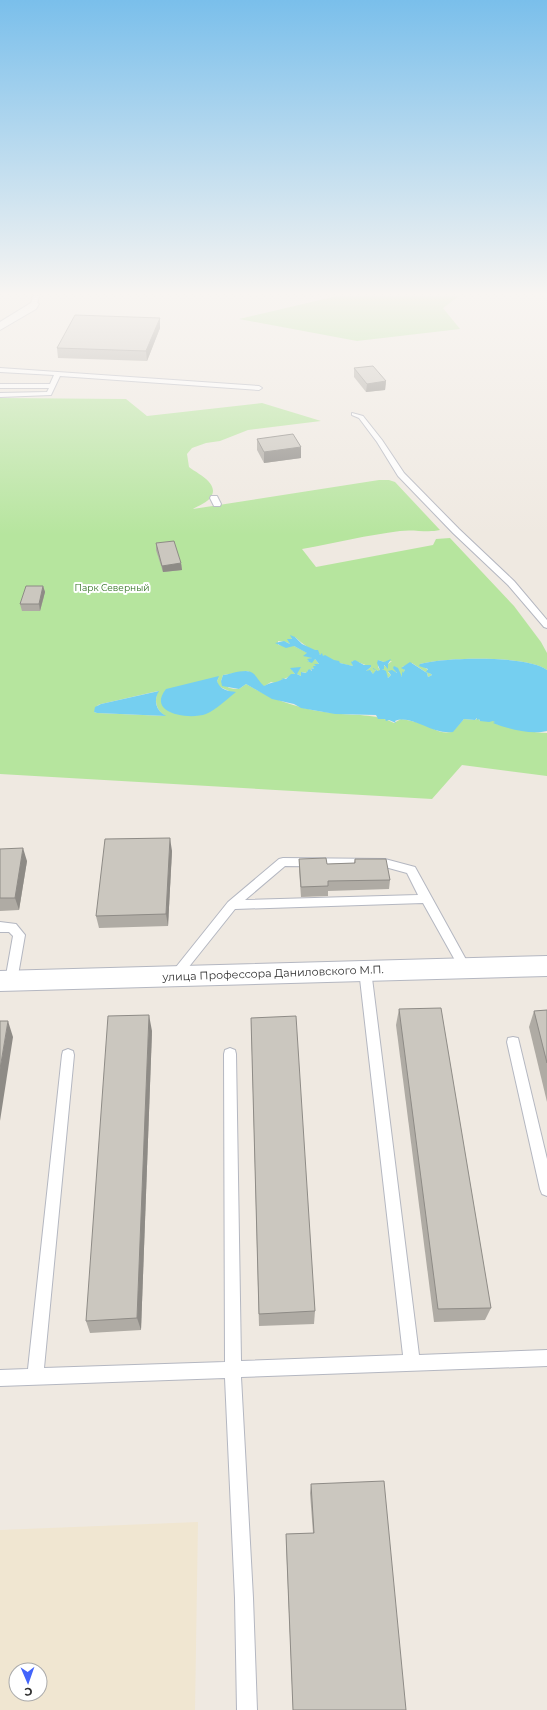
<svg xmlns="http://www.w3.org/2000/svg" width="547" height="1710" font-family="Montserrat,sans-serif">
<rect width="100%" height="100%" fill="#efe9e1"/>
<!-- education -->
<path fill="#f0e6d1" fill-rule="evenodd" d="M198,1522L195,1710H0V1530ZM16,1670H40V1694H16Z"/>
<!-- green -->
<g fill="#b6e59e" fill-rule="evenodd">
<polygon points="337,296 459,296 443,308 460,329 357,341 239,319"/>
<path d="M0,398L126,399L147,416L262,403L321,421L248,430L220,441L206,443L192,448L187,454L189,467C196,473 220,483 211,497C208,502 198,506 193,509L379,480H389L395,482L440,530C427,533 414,529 400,531C368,535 335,543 302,549L316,567L433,545L436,539L450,538L514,606L541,642L547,653V670C528,655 444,657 420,664L428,670L427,672L431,674L432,675L428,677L427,673L412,663L402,667L405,670L402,677L396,671V673L392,671L388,672L391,675L388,678L382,669L383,665L388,668V664L392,661L384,662L378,660V667L380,670V672L376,670L373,675L371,671H366L371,667C365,665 357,661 352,661L353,666C333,663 310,651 295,637L289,640L290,644L286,642L278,641V645L294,646L308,653L305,656L312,657L308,662L315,659L319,664L314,669L311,668L312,670L307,671V673L302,672L301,676L297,674V669L292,670L295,674L275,683L271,682L263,687L248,671L223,675L221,681C227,688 230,689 239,689L246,684C273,700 302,710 333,713C355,716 374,713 394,723L401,719C409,720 416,722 423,724C435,728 437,734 452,732L464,719L475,720L478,718L480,721H496V724C515,728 527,732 547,733V776L462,765L432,799L0,774ZM219,677L217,681L218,686L229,691L196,716ZM158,691C154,701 156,710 165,716L97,713L94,712L98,705L101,704Z"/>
</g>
<!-- water -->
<g fill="#75cff0">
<path d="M290,635L295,637L302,644L315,650H318L320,655L322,653L323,656L325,655L334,660L339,661L340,663L353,666L351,662L355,660L364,665H371V667L366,671L370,670L373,674L376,670L373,669V668L378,671L380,670L377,663L378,660L384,662L391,659L388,664V669L384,665V669H382L386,671L388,678L391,675L388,671L392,670L397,673L393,668L394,666L398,668L402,677V671L403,673L405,670L401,668L410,662L427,673L428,677L432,675L431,674L426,672L428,669L419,666L420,664C443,657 529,655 547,670V731C531,735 508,729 493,723L495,722L493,721L489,722L480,721L479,719L477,720V718L475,720L464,719L453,732C431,735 412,714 395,721L396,723L389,720L386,721L385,719H378L376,715L335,714L301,708L294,704L272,699L246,684L239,689L222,686L221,681L223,675C231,674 248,667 254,674C257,677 260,683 264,686C271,682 276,683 283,679L281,678L286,679L291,674H295L290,668L301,667L297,674L301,676V672L306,673L309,669L312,671L311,668L314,669L313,666H316L314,664H319L315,659L312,663L307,661H309L307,659L312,658L303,656L307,653L294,646L286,648L275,643L284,641L290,644L287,639H292Z"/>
<path d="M219,676L217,681C220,690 228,691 236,692C227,699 217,709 206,714C190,720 146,714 166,689Z"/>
<path d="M159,691C153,700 156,711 166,716L97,713L94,712L95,707L101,704Z"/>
</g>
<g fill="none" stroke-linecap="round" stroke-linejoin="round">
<defs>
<g id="lane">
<polygon points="33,296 39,296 37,304 34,306 31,304"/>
<polygon points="0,368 259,386 262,388 259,390 60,376 51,395 0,397 0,393 47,392 49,388 0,388 0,384 50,384 54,375 0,372"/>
<polygon points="352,413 363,416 382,440 404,473 459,529 514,581 547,620 547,628 544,627 508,585 453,533 398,476 377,442 359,418 352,415"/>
<polygon points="211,496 217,496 221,504 220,506 214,506 210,498"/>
<path d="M283,858L385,859L415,867L469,965L471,968L469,971L465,973L461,971L423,903L235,909L180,978L176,980L172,978L170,975L172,972L228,902L279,859ZM285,866L385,867L407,873L418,895L245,900Z"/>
<polygon points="0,922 16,924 25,935 17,981 15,985 11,986 7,985 5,981 13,936 9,932 0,932"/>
<polygon points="365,965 369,967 371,970 419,1355 547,1350 547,1366 241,1377 253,1598 257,1710 237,1710 235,1598 225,1378 0,1386 0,1370 28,1369 62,1055 63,1051 68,1049 73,1051 74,1055 44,1368 225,1362 224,1054 225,1050 230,1048 235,1050 236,1054 241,1361 403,1355 359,970 361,967"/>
<polygon points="513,1037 518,1038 519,1042 547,1159 547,1196 542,1194 540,1189 507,1042 508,1038"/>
</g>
<polygon id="street" points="34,301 39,304 36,309 0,330 0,322"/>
<polygon id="secondary" points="547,956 547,976 0,991 0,971"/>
</defs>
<!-- lane casing -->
<use href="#lane" stroke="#b4b7c1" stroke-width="2"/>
<!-- street casing -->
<use href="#street" stroke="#b4b7c1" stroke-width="2"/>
<!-- secondary casing -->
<use href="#secondary" stroke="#b4b7c1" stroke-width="2"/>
<!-- lane -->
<use href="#lane" fill="#fff" fill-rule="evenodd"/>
<!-- street -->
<use href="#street" fill="#fff" fill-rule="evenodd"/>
<!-- secondary -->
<use href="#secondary" fill="#fff" fill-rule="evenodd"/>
</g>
<!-- wall -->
<g fill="#afaba4">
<polygon points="160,318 160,328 147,361 58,358 57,348"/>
<polygon points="354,368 386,381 385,390 366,392 354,377"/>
<polygon points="257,439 301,447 301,458 264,463 257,450"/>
<polygon points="156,543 181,563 182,570 163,572 156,550"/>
<polygon points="43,586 45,592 40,611 22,611 20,604"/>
<polygon points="0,849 27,861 19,910 0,911"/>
<polygon points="172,851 168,926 99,928 96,916"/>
<polygon points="299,859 327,864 354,863 355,859 390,880 389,889 328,891 328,896 301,897 299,869"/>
<polygon points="399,1009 491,1308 485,1320 434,1322 396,1025"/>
<polygon points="547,1010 547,1102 529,1027 534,1011"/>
<polygon points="251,1018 315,1311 314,1324 259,1326"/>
<polygon points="152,1031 141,1330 90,1333 86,1321"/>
<polygon points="311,1484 406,1710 293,1710 286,1542 286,1534 313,1533 310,1493"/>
</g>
<!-- shaded-wall -->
<g fill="#8e8b86">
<polygon points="160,318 160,328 147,361 146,351"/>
<polygon points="386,381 385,390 366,392 367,384"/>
<polygon points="301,447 301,458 264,463 264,452"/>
<polygon points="181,563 182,570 163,572 162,566"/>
<polygon points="43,586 45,592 40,611 39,604"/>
<polygon points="170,838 172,851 168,926 166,914"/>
<polygon points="23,848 27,861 19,910 15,898"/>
<polygon points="149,1015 152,1031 141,1330 137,1318"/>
<polygon points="8,1021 13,1037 0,1121 0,1069"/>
</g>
<!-- building -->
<g fill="#cbc7bf" stroke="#8e8b86">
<polygon points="75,315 160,318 146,351 57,348"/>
<polygon points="373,366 386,381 367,384 354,368"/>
<polygon points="293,434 301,447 264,452 257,439"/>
<polygon points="174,541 181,563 162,566 156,543"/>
<polygon points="26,586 43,586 39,604 20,604"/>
<polygon points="170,838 166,914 96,916 105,839"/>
<polygon points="23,848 15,898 0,898 0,849"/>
<polygon points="326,858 327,864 355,863 355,859 386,859 390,880 328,881 328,886 301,887 299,859"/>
<polygon points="441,1008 491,1308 438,1309 399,1009"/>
<polygon points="547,1010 547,1063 534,1011"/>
<polygon points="149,1015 137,1318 86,1321 108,1016"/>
<polygon points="296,1016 315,1311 259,1314 251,1018"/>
<polygon points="0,1021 8,1021 0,1069"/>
<polygon points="384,1481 406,1710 293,1710 286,1534 314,1533 311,1484"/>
</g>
<!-- sky -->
<linearGradient id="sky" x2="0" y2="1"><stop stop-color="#7abfeb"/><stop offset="0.55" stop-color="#f8f5f2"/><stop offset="1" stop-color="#f8f5f2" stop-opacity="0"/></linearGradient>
<rect width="547" height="535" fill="url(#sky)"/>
<g text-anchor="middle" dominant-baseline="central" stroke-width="4" stroke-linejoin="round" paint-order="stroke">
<!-- far-park labels -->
<g font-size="9" fill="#2c6e1b" stroke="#fff">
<text x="112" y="587">Парк Северный</text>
</g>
<!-- street labels -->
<g font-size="11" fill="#2e2e2e" stroke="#fff">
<text transform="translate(273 973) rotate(-2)">улица Профессора Даниловского М.П.</text>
</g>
</g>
<!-- north arrow -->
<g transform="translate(28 1682) rotate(178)"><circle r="19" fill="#ffffff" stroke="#ababab"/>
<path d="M0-3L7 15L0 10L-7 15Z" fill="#4264fb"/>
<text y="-6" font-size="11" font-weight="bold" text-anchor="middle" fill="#2e2e2e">С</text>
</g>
</svg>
